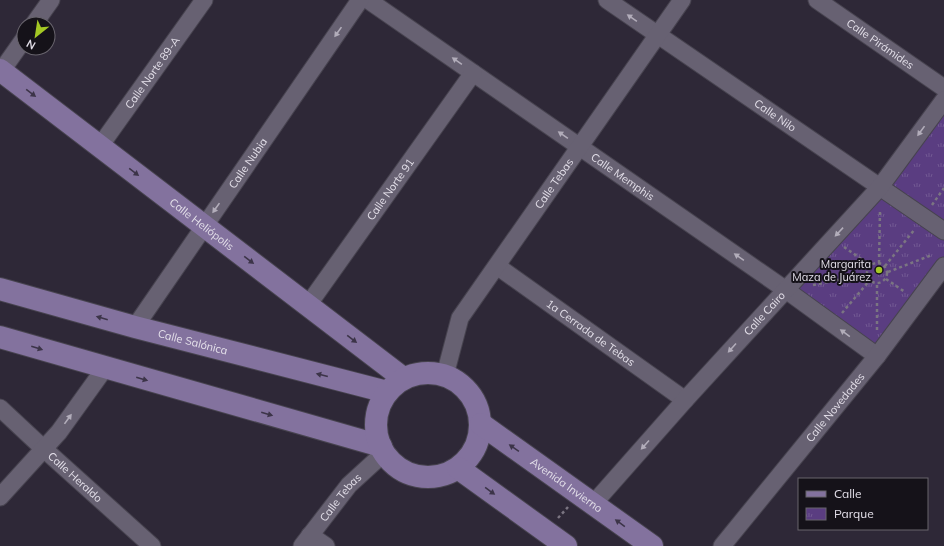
<svg xmlns="http://www.w3.org/2000/svg" width="944" height="546" font-family="Mulish,sans-serif">
<defs>
<pattern id="park-tufts" width="24" height="20" patternUnits="userSpaceOnUse"><rect width="24" height="20" fill="#5a3d81"/><path d="M3 7l-1-3M5 7V3M7 7l1-3M15 17l-1-3M17 17v-4M19 17l1-3" fill="none" stroke="#725993"/></pattern>
</defs>
<rect width="100%" height="100%" fill="#2e2837"/>
<!-- park -->
<g fill="url(#park-tufts)">
<polygon points="944,104 944,228 884,187"/>
<polygon points="879,193 944,237 944,262 877,350 792,288"/>
</g>
<g fill="none" stroke-linecap="round" stroke-linejoin="round">
<defs>
<g id="minor">
<path id="s1" d="M368,0L786,290L877,356"/>
<path id="s2" d="M607,0L944,231"/>
<path id="s3" d="M817,0L944,88"/>
<polyline points="34,24 51,0"/>
<polyline points="0,73 24,39"/>
<path id="s4" d="M100,146L204,0"/>
<path id="s5" d="M497,266L685,400"/>
<path id="s6" d="M308,305L473,73"/>
<path id="s7" d="M135,327L360,0"/>
<path id="s8" d="M445,375L460,318L682,0"/>
<path id="s9" d="M0,408L44,449L152,546"/>
<polyline points="0,497 59,432 105,368"/>
<path id="s10" d="M594,503L685,400L880,187L944,100"/>
<polyline points="310,535 326,546"/>
<path id="s11" d="M302,546L349,485L384,453"/>
<path id="s12" d="M722,546L877,356L944,266"/>
</g>
<g id="major">
<path id="s13" d="M0,70L403,378"/>
<path id="s14" d="M0,289L135,327L387,392"/>
<polyline points="0,337 381,446"/>
<circle cx="428" cy="425" r="52"/>
<path id="s15" d="M481,424L652,546"/>
<polyline points="458,468 566,546"/>
</g>
</defs>
<!-- minor casing -->
<use href="#minor" stroke="#47434f" stroke-width="19"/>
<!-- major casing -->
<use href="#major" stroke="#47434f" stroke-width="24"/>
<!-- path -->
<g stroke="#7b7582" stroke-width="2.5" stroke-dasharray="3 3" stroke-linecap="butt">
<polyline points="932,205 944,188"/>
<polyline points="844,247 870,265"/>
<circle cx="877" cy="273" r="10"/>
<polyline points="879,263 880,211"/>
<polyline points="885,266 915,229"/>
<polyline points="888,272 932,255"/>
<polyline points="886,279 905,292"/>
<polyline points="813,285 867,274"/>
<polyline points="842,313 870,280"/>
<polyline points="877,330 877,283"/>
<polyline points="558,518 568,507"/>
</g>
<!-- minor -->
<use href="#minor" stroke="#676172" stroke-width="17"/>
<!-- major -->
<use href="#major" stroke="#83729e" stroke-width="22"/>
</g>
<!-- one-way arrows -->
<defs><path id="oneway-solid" d="M-6-.8H1V-3.2L6.5 0L1 3.2V.8H-6Z"/></defs>
<g fill="#b2adba">
<use href="#oneway-solid" transform="translate(632 18) rotate(-145)"/>
<use href="#oneway-solid" transform="translate(338 32) rotate(125)"/>
<use href="#oneway-solid" transform="translate(457 61) rotate(-145)"/>
<use href="#oneway-solid" transform="translate(921 131) rotate(126)"/>
<use href="#oneway-solid" transform="translate(563 135) rotate(-145)"/>
<use href="#oneway-solid" transform="translate(216 208) rotate(125)"/>
<use href="#oneway-solid" transform="translate(839 232) rotate(133)"/>
<use href="#oneway-solid" transform="translate(739 257) rotate(-145)"/>
<use href="#oneway-solid" transform="translate(845 333) rotate(-144)"/>
<use href="#oneway-solid" transform="translate(732 348) rotate(132)"/>
<use href="#oneway-solid" transform="translate(68 419) rotate(-54)"/>
<use href="#oneway-solid" transform="translate(645 445) rotate(132)"/>
</g>
<g fill="#3c3448">
<use href="#oneway-solid" transform="translate(31 93) rotate(37)"/>
<use href="#oneway-solid" transform="translate(134 172) rotate(37)"/>
<use href="#oneway-solid" transform="translate(249 260) rotate(37)"/>
<use href="#oneway-solid" transform="translate(102 318) rotate(-164)"/>
<use href="#oneway-solid" transform="translate(352 339) rotate(37)"/>
<use href="#oneway-solid" transform="translate(37 348) rotate(17)"/>
<use href="#oneway-solid" transform="translate(322 375) rotate(-166)"/>
<use href="#oneway-solid" transform="translate(142 379) rotate(16)"/>
<use href="#oneway-solid" transform="translate(267 414) rotate(16)"/>
<use href="#oneway-solid" transform="translate(514 448) rotate(-145)"/>
<use href="#oneway-solid" transform="translate(490 491) rotate(36)"/>
<use href="#oneway-solid" transform="translate(620 523) rotate(-144)"/>
</g>
<!-- markers -->
<circle fill="#a4c824" stroke="#151219" stroke-width="1.5" cx="879" cy="270" r="4"/>
<g text-anchor="middle" dominant-baseline="central" stroke-width="4" stroke-linejoin="round" paint-order="stroke">
<!-- street labels -->
<g font-size="11" fill="#e4e0ea" stroke="#151219">
<text stroke="none"><textPath href="#s3" startOffset="77">Calle Pirámides</textPath></text>
<text stroke="none"><textPath href="#s4" startOffset="90">Calle Norte 89-A</textPath></text>
<text stroke="none"><textPath href="#s2" startOffset="204">Calle Nilo</textPath></text>
<text stroke="none"><textPath href="#s7" startOffset="199">Calle Nubia</textPath></text>
<text stroke="none"><textPath href="#s1" startOffset="310">Calle Memphis</textPath></text>
<text stroke="none"><textPath href="#s8" startOffset="223">Calle Tebas</textPath></text>
<text stroke="none"><textPath href="#s6" startOffset="142">Calle Norte 91</textPath></text>
<text stroke="none"><textPath href="#s13" startOffset="254">Calle Heliópolis</textPath></text>
<text stroke="none"><textPath href="#s10" startOffset="255">Calle Cairo</textPath></text>
<text stroke="none"><textPath href="#s5" startOffset="115">1a Cerrada de Tebas</textPath></text>
<text stroke="none"><textPath href="#s14" startOffset="200">Calle Salónica</textPath></text>
<text stroke="none"><textPath href="#s12" startOffset="179">Calle Novedades</textPath></text>
<text stroke="none"><textPath href="#s9" startOffset="102">Calle Heraldo</textPath></text>
<text stroke="none"><textPath href="#s15" startOffset="105">Avenida Invierno</textPath></text>
<text stroke="none"><textPath href="#s11" startOffset="62">Calle Tebas</textPath></text>
</g>
<!-- poi labels -->
<g font-size="11" fill="#e4e0ea" stroke="#151219" text-anchor="end">
<text x="871" y="264">Margarita<tspan x="871" dy="13">Maza de Juárez</tspan></text>
</g>
</g>
<!-- legend -->
<rect x="798" y="478" width="130" height="52" fill="#151219" stroke="#68646d"/>
<rect x="806" y="491" width="20" height="6" fill="#83729e" stroke="#68646d"/>
<text x="834" y="498" font-size="12" fill="#e4e0ea">Calle</text>
<rect x="806" y="508" width="20" height="12" fill="url(#park-tufts)" stroke="#68646d"/>
<text x="834" y="518" font-size="12" fill="#e4e0ea">Parque</text>
<!-- north arrow -->
<g transform="translate(36 36) rotate(210)"><circle r="19" fill="#151219" stroke="#68646d"/>
<path d="M0-3L7 15L0 10L-7 15Z" fill="#a4c824"/>
<text y="-6" font-size="11" font-weight="bold" text-anchor="middle" fill="#e4e0ea">N</text>
</g>
</svg>
